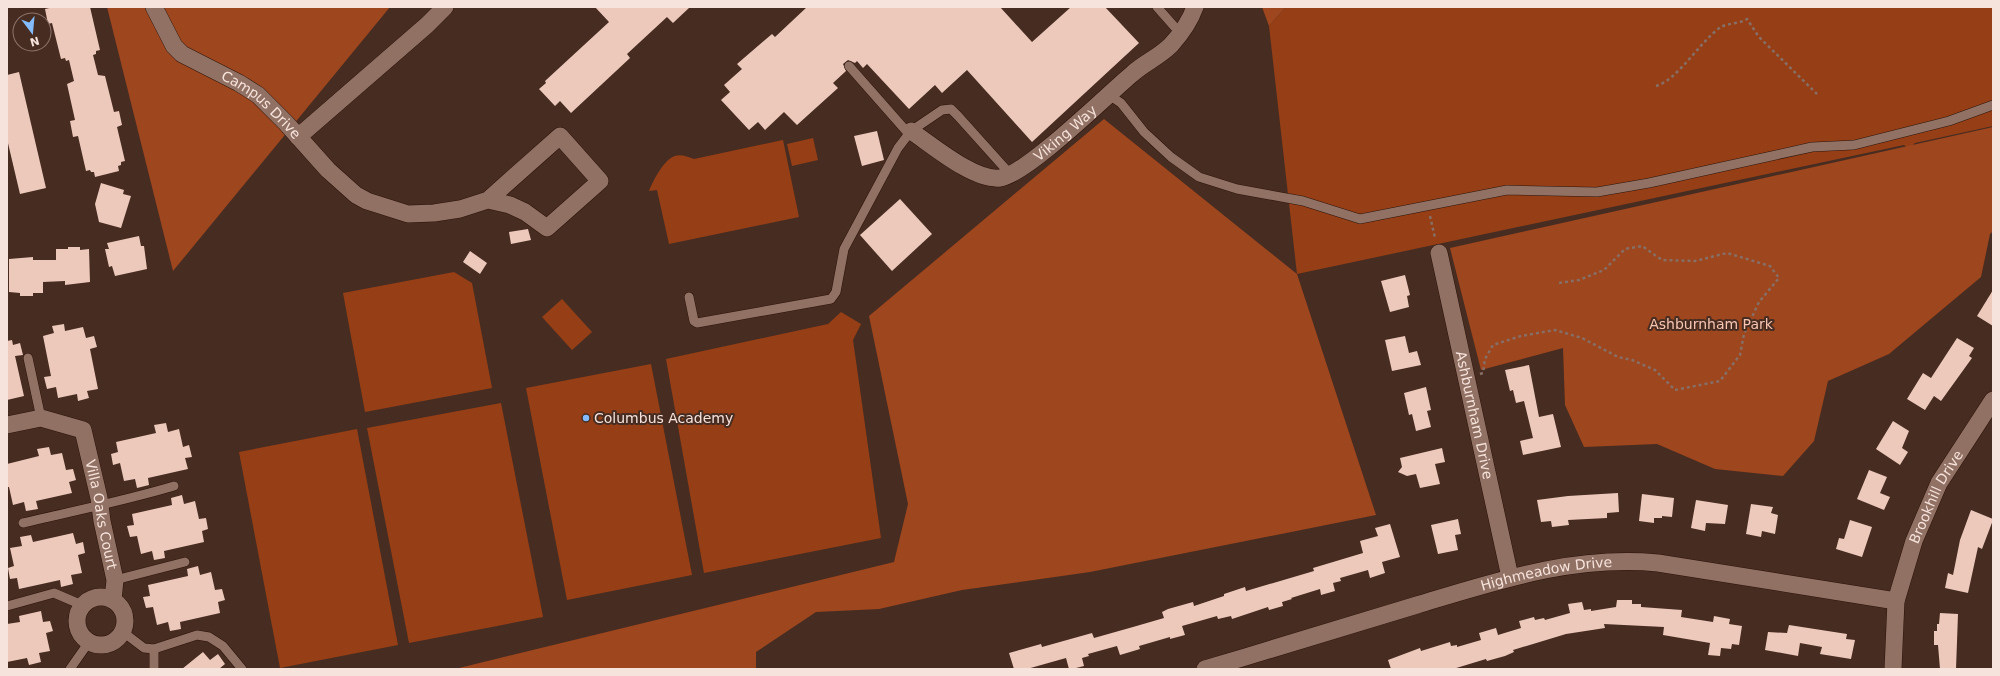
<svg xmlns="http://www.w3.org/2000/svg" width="2000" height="676" font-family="'DejaVu Sans',sans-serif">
<rect width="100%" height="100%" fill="#472c21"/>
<g fill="#963f16">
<path d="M1286,7H1993V126L1915,143L1909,149L1904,145L1297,274L1269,26Z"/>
<path d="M813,138L818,160L792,166L787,144Z"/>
<path d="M783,140L799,217L669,244L657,190L649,191C653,181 664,159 675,156C681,154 688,157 694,159Z"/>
<path d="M454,272L472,283L492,388L365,412L343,293Z"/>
<path d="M562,299L592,332L572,350L542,317Z"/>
<path d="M841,312L861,324L853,340L881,538L704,573L666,359L828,324Z"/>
<path d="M651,364L692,575L567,600L526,388Z"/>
<path d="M501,403L543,617L409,643L367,428Z"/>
<path d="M357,429L398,645L280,668L239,452Z"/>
</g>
<g fill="#9e461e">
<path d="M107,7H390L173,271Z"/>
<path d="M1262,7H1286L1269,26Z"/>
<path d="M1104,119L1297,274L1376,515L1090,572L962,590L879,609L816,612L756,652V669H455L894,562L908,504L869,316Z"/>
<path d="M1993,127V231L1990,234L1981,277L1889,354L1828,381L1814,441L1783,476L1715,469L1657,444L1584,447L1565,405L1563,348L1481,370L1450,248Z"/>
</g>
<g fill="#edc9bb">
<path d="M54,7H90L100,50L96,51V54L93,55L98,75L105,76L114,112L119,111L122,125L117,127L125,161L121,162V165L118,166L119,171L95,177L94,172H91L90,170L86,171L78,136L73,137L70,121L75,120L67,84L74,81L69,60L66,61L65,58L61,59L52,23L48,24L45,9Z"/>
<path d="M595,7H690L673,23L667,17L627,54L630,58L571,113L560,101L555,106L539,89L546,83L545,81L609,22Z"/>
<path d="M807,7H1000L1032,42L1071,7H1105L1139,43L1032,142L967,70L942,93L935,85L909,109L867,64L863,68L857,61L855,63L848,60L843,64L846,71L833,83L838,88L797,125L784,112L765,130L758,122L749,130L721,100L730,92L724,85L742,69L737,64L772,34L775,37Z"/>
<path d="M19,72L46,188L20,194L7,139V75Z"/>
<path d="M877,131L884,160L862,166L854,136Z"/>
<path d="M101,183L124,190L123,194L131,196L121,228L99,222L95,204Z"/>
<path d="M900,199L932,234L892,271L860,235Z"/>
<path d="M528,229L531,240L511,244L509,232Z"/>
<path d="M139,236L141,246H144L147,269L115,276L112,266L109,267L105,249H109L107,243Z"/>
<path d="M68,247H80V250L89,249L90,282L65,285V281L43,282V293H33V296H20V293L9,292V259L33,257V260H56V249H68Z"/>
<path d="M470,251L487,263L480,274L463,262Z"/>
<path d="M1405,275L1410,295L1407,296L1409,307L1390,312L1381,281Z"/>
<path d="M1993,290V326L1977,316Z"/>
<path d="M64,324L65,331L83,327L86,338L94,336L97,347L90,349L98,389L87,391L89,398L78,401L77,394L58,398L56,387L47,389L44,377L51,376L43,336L54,333L52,326Z"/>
<path d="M1405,336L1409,353L1417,351L1421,365L1392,371L1385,340Z"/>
<path d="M1957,338L1974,348L1969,356L1972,358L1941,401L1934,396L1925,410L1907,399L1923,373L1931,378Z"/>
<path d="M12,340L13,345L20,343L23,355L15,356L24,396L7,400V341Z"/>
<path d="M1529,365L1539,417L1553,414L1561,447L1523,455L1520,441L1533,438L1524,401L1516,403L1513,390L1510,391L1505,370Z"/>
<path d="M1426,387L1431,410L1427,411L1431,427L1416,431L1412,414L1409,415L1404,393Z"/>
<path d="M1893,421L1909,431L1902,448L1908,452L1900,465L1876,449Z"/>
<path d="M166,423L168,432L179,429L183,447L189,445L192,457L185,458L188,469L148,478L149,485L137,488L135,479L124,481L120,463L113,465L111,454L118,452L116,442L156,433L154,425Z"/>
<path d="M49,447L51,455L62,453L66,470L73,469L76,480L69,482L72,493L36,501L38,509L26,511L24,502L13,505L9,487H7V464L39,456L37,449Z"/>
<path d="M1442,448L1445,462L1435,464L1440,484L1420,488L1416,474L1407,476L1398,472L1402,467L1400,458Z"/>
<path d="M1869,470L1887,477L1880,493L1890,497L1884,510L1857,499Z"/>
<path d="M1618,493L1619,512L1607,513V518L1568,520L1569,525L1552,527L1551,521L1541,522L1537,500L1568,496Z"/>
<path d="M1642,494L1674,498L1672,517L1662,516V518H1654V523L1639,521Z"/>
<path d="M182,495L184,504L195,501L199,519L206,518L208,529L202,531L204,542L164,551L165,558L154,560L152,551L141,554L137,536L130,537L127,526L134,525L132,514L172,505L171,498Z"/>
<path d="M1696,500L1728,505L1725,524L1706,523L1705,531L1691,528Z"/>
<path d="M1751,504L1773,507L1771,513L1778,515L1775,534L1762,531L1761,537L1746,534Z"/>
<path d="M1971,510L1993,519V520L1982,549L1978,547L1968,593L1945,588L1948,573L1953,575L1960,540Z"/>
<path d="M1458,519L1461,534L1455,535L1458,550L1438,554L1431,525Z"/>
<path d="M1850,520L1872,527L1862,557L1836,549L1839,538L1844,539Z"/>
<path d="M1390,524L1400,557L1382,562L1385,573L1370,578L1368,570L1340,578L1341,581L1333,583L1335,591L1321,595L1320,589L1291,598L1292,599L1282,602L1283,606L1269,610L1268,607L1232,619L1231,616L1218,619L1217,616L1182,626L1185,635L1170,639V637L1139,646L1140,649L1120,655L1117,646L1088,654L1089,656L1082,658L1084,666L1072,669H1069L1066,658L1027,669H1014L1009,653L1041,644L1042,647L1092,633L1094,638L1133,627L1164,618L1162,612L1168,609L1193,602L1194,606L1224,596V594L1245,587L1246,591L1314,571L1313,568L1363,553L1360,541L1378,536L1375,528Z"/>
<path d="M73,533L76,544L83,542L85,553L78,555L82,573L71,575L73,584L61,587L60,580L19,589L17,578L10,579L8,568L14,566L10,548L22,546L20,537L31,535L33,542Z"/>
<path d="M198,566L200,575L211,572L215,590L222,589L225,600L218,602L220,613L180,622L181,629L170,631L168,622L157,625L153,607L146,608L143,597L150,596L148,585L188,576L187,569Z"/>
<path d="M1617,600H1632V604H1641V607L1682,610L1681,617L1713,622L1714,616L1730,619L1729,624L1742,626L1739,645L1732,644L1731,649L1721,648L1720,656L1708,655L1710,643L1663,635L1664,627L1604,624L1605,628L1566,634L1513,650L1514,652L1505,656L1487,661L1486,659L1453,669H1391L1388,660L1420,648L1421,651L1450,642L1451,646L1457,645V647L1481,640L1479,633L1496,628L1498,635L1521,628L1519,621L1534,617L1535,620L1544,618L1545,620L1570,613L1568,604L1582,602L1584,610L1591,609V611L1616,607Z"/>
<path d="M41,611L43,622L50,621L53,631L46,633L50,651L39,653L41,662L29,665L27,658L7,662V624L20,622L19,616Z"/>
<path d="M1940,613L1958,614L1956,669H1940L1938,645H1934V631H1937V624H1939Z"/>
<path d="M1789,625L1847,634L1846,639L1855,640L1851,659L1820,654L1822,647L1800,643L1798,656L1765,650L1768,632L1787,633Z"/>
<path d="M203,652L210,660L218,654L225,664L219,669H182Z"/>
</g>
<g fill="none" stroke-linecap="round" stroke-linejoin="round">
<defs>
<g id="service">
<path d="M1157,7L1180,33"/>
<path d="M849,66L908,133"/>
<path d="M1109,95L1121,103L1144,132L1171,157L1199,177L1237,189L1303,201L1360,219L1507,190L1597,192L1649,183L1812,147L1854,145L1949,121L1993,105"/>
<path d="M689,297L694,321L697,323L831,299L836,292L844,249L898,148L911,131L942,110L951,109L958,116L1011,175"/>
<path d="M28,358L41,418"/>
<path d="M23,523C73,511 124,501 174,486"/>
<path d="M115,580L185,562"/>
<path d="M7,606L54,593L82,605"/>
<path d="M123,632L144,648L154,649L197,635L209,637L223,646L242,669"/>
<path d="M70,669L89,642"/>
<path d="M154,669V649"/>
</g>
<g id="minor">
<path id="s1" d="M154,7L174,46L182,54L239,83L258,95L286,123L328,170L356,195L367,201L408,214L434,213L460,209L488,200L510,205L525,212L547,228L600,181L560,136L488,200"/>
<path id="s2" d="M911,131C932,145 974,181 1000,178C1026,175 1108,94 1132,74C1144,63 1159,57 1171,45C1181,34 1190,21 1195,7"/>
<path d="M298,137L427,25L445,7"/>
<path id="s3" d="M1439,253L1510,577"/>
<path id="s4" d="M7,425L41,418L83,430L99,498L102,521L115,580L113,600"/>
<circle cx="101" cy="621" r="24"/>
<path id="s5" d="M1205,669C1276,648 1347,626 1417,605C1497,581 1573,555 1658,563L1896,601"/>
<path id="s6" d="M1893,669L1896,601L1914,541L1939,483L1993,400"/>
</g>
</defs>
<use href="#service" stroke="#2c1309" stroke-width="10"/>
<use href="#minor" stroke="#2c1309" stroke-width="18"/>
<g stroke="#876f66" stroke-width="2.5" stroke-dasharray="3 3" stroke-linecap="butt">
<path d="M1656,86C1679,79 1700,41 1721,27C1728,23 1739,24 1747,19L1759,37L1817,94"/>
<path d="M1430,216L1435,238"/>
<path d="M1480,374L1483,373L1485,359L1493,345L1521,336L1555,330L1582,338L1618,357L1632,360L1655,370L1675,390L1720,381L1740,355L1744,334L1759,302L1779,278L1770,266L1727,253L1695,261L1662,260L1642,246L1625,249L1604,270L1579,280L1559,283"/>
</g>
<use href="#service" stroke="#917164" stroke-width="9"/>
<use href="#minor" stroke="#917164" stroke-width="17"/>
</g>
<circle fill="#84bcfb" stroke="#472c21" stroke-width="1.5" cx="586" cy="418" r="4"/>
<g text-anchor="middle" stroke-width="4" stroke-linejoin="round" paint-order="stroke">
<g font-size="14" fill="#f6e3dc" stroke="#472c21">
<text dy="5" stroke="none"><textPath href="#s1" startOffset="150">Campus Drive</textPath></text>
<text dy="5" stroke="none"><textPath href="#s2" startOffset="182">Viking Way</textPath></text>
<text dy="5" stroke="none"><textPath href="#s3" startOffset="166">Ashburnham Drive</textPath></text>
<text dy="5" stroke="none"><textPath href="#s6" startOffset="180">Brookhill Drive</textPath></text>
<text dy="5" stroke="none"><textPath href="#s4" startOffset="165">Villa Oaks Court</textPath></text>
<text dy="5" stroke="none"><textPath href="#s5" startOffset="355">Highmeadow Drive</textPath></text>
</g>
<g font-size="14" fill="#f8c6b3" stroke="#472c21">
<text x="1711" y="329">Ashburnham Park</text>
</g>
<g font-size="14" fill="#f6e3dc" stroke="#472c21" text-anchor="start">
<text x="594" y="423">Columbus Academy</text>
</g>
</g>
<rect width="2000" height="676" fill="none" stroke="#f6e3dc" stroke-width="16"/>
<g transform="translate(32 32) rotate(164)"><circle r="19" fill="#472c21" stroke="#8d756c"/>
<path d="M0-3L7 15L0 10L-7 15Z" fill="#84bcfb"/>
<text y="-6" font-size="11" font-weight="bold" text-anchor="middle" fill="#f6e3dc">N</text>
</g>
</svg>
